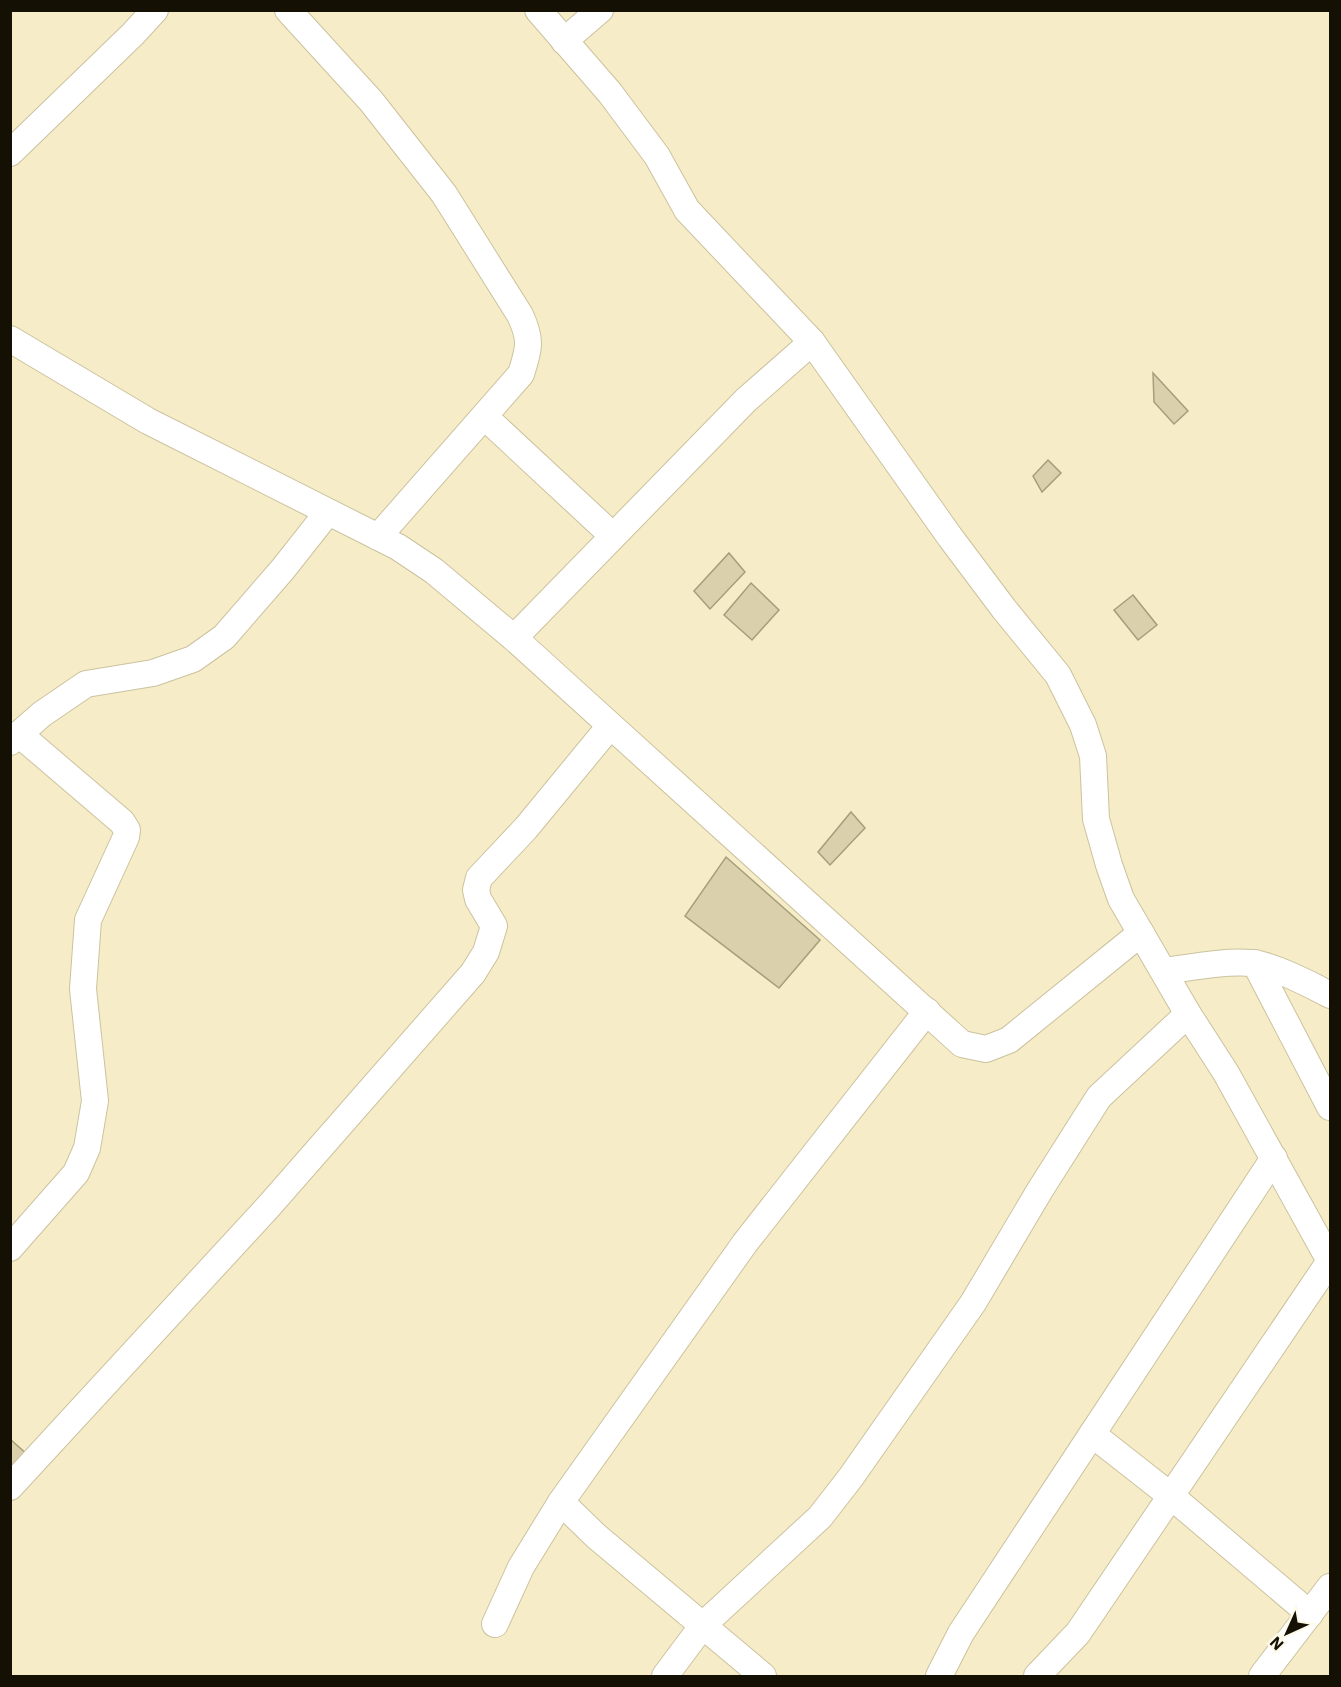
<svg xmlns="http://www.w3.org/2000/svg" width="1341" height="1687" font-family="'IBM Plex Sans',sans-serif">
<rect width="100%" height="100%" fill="#f6edc8"/>
<g fill="#dad0ac" stroke="#a69e7b" stroke-width="1.5">
<path d="M1153,373L1188,411L1174,424L1154,402Z"/>
<path d="M1048,460L1061,473L1042,492L1033,476Z"/>
<path d="M729,553L745,572L710,609L694,591Z"/>
<path d="M751,583L779,610L752,640L724,615Z"/>
<path d="M1133,595L1157,625L1138,640L1114,610Z"/>
<path d="M851,812L865,828L830,865L818,852Z"/>
<path d="M726,857L820,940L779,988L685,916Z"/>
<path d="M10,1439L29,1456L10,1476Z"/>
</g>
<g fill="none" stroke-linecap="round" stroke-linejoin="round">
<defs>
<g id="street">
<path d="M288,10L371,101L444,194L520,315C532,340 529,349 521,374L378,537"/>
<path d="M538,10L610,93L657,156L687,210L812,342L950,537L1004,609L1058,675L1083,725L1093,756L1096,819L1109,865L1121,899L1188,1014L1226,1073L1330,1261"/>
<path d="M564,41L600,10"/>
<path d="M10,153L133,34L155,10"/>
<path d="M10,339L148,421L398,547L434,571L514,638L962,1044L986,1049L1009,1040L1141,933"/>
<path d="M485,417L613,536"/>
<path d="M514,638L746,400L812,342"/>
<path d="M10,742L42,714L86,684L153,673L193,659L224,637L283,569L328,512"/>
<path d="M1255,963L1330,1107"/>
<path d="M1164,971C1193,967 1223,961 1252,963C1272,965 1312,985 1330,995"/>
<path d="M10,1248L76,1173L87,1148L95,1101L83,989L88,920L126,837L127,830L122,822L19,734"/>
<path d="M1092,1434L1171,1496L1310,1614"/>
<path d="M10,1487L269,1206L473,973L486,952L494,926L478,899L476,890L479,878L526,828L610,726"/>
<path d="M561,1502L596,1536L763,1676"/>
<path d="M495,1624L521,1567L561,1502L745,1243L927,1011"/>
<path d="M665,1676L703,1625L820,1517L851,1477L973,1303L1040,1190L1099,1097L1188,1014"/>
<path d="M939,1676L961,1633L1274,1158"/>
<path d="M1037,1676L1078,1633L1330,1261"/>
<path d="M1262,1676L1330,1587"/>
</g>
</defs>
<use href="#street" stroke="#cbc29e" stroke-width="28"/>
<use href="#street" stroke="#fff" stroke-width="26"/>
</g>
<rect width="1341" height="1687" fill="none" stroke="#141004" stroke-width="24"/>
<g transform="translate(1287 1633) rotate(225)" stroke="#fdfaeb" stroke-width="4.5" paint-order="stroke">
<path d="M0-4.5L10 22L0 15L-10 22Z" fill="#141004"/>
<text y="-9" font-size="16" font-weight="bold" text-anchor="middle" fill="#141004">N</text>
</g>
</svg>
